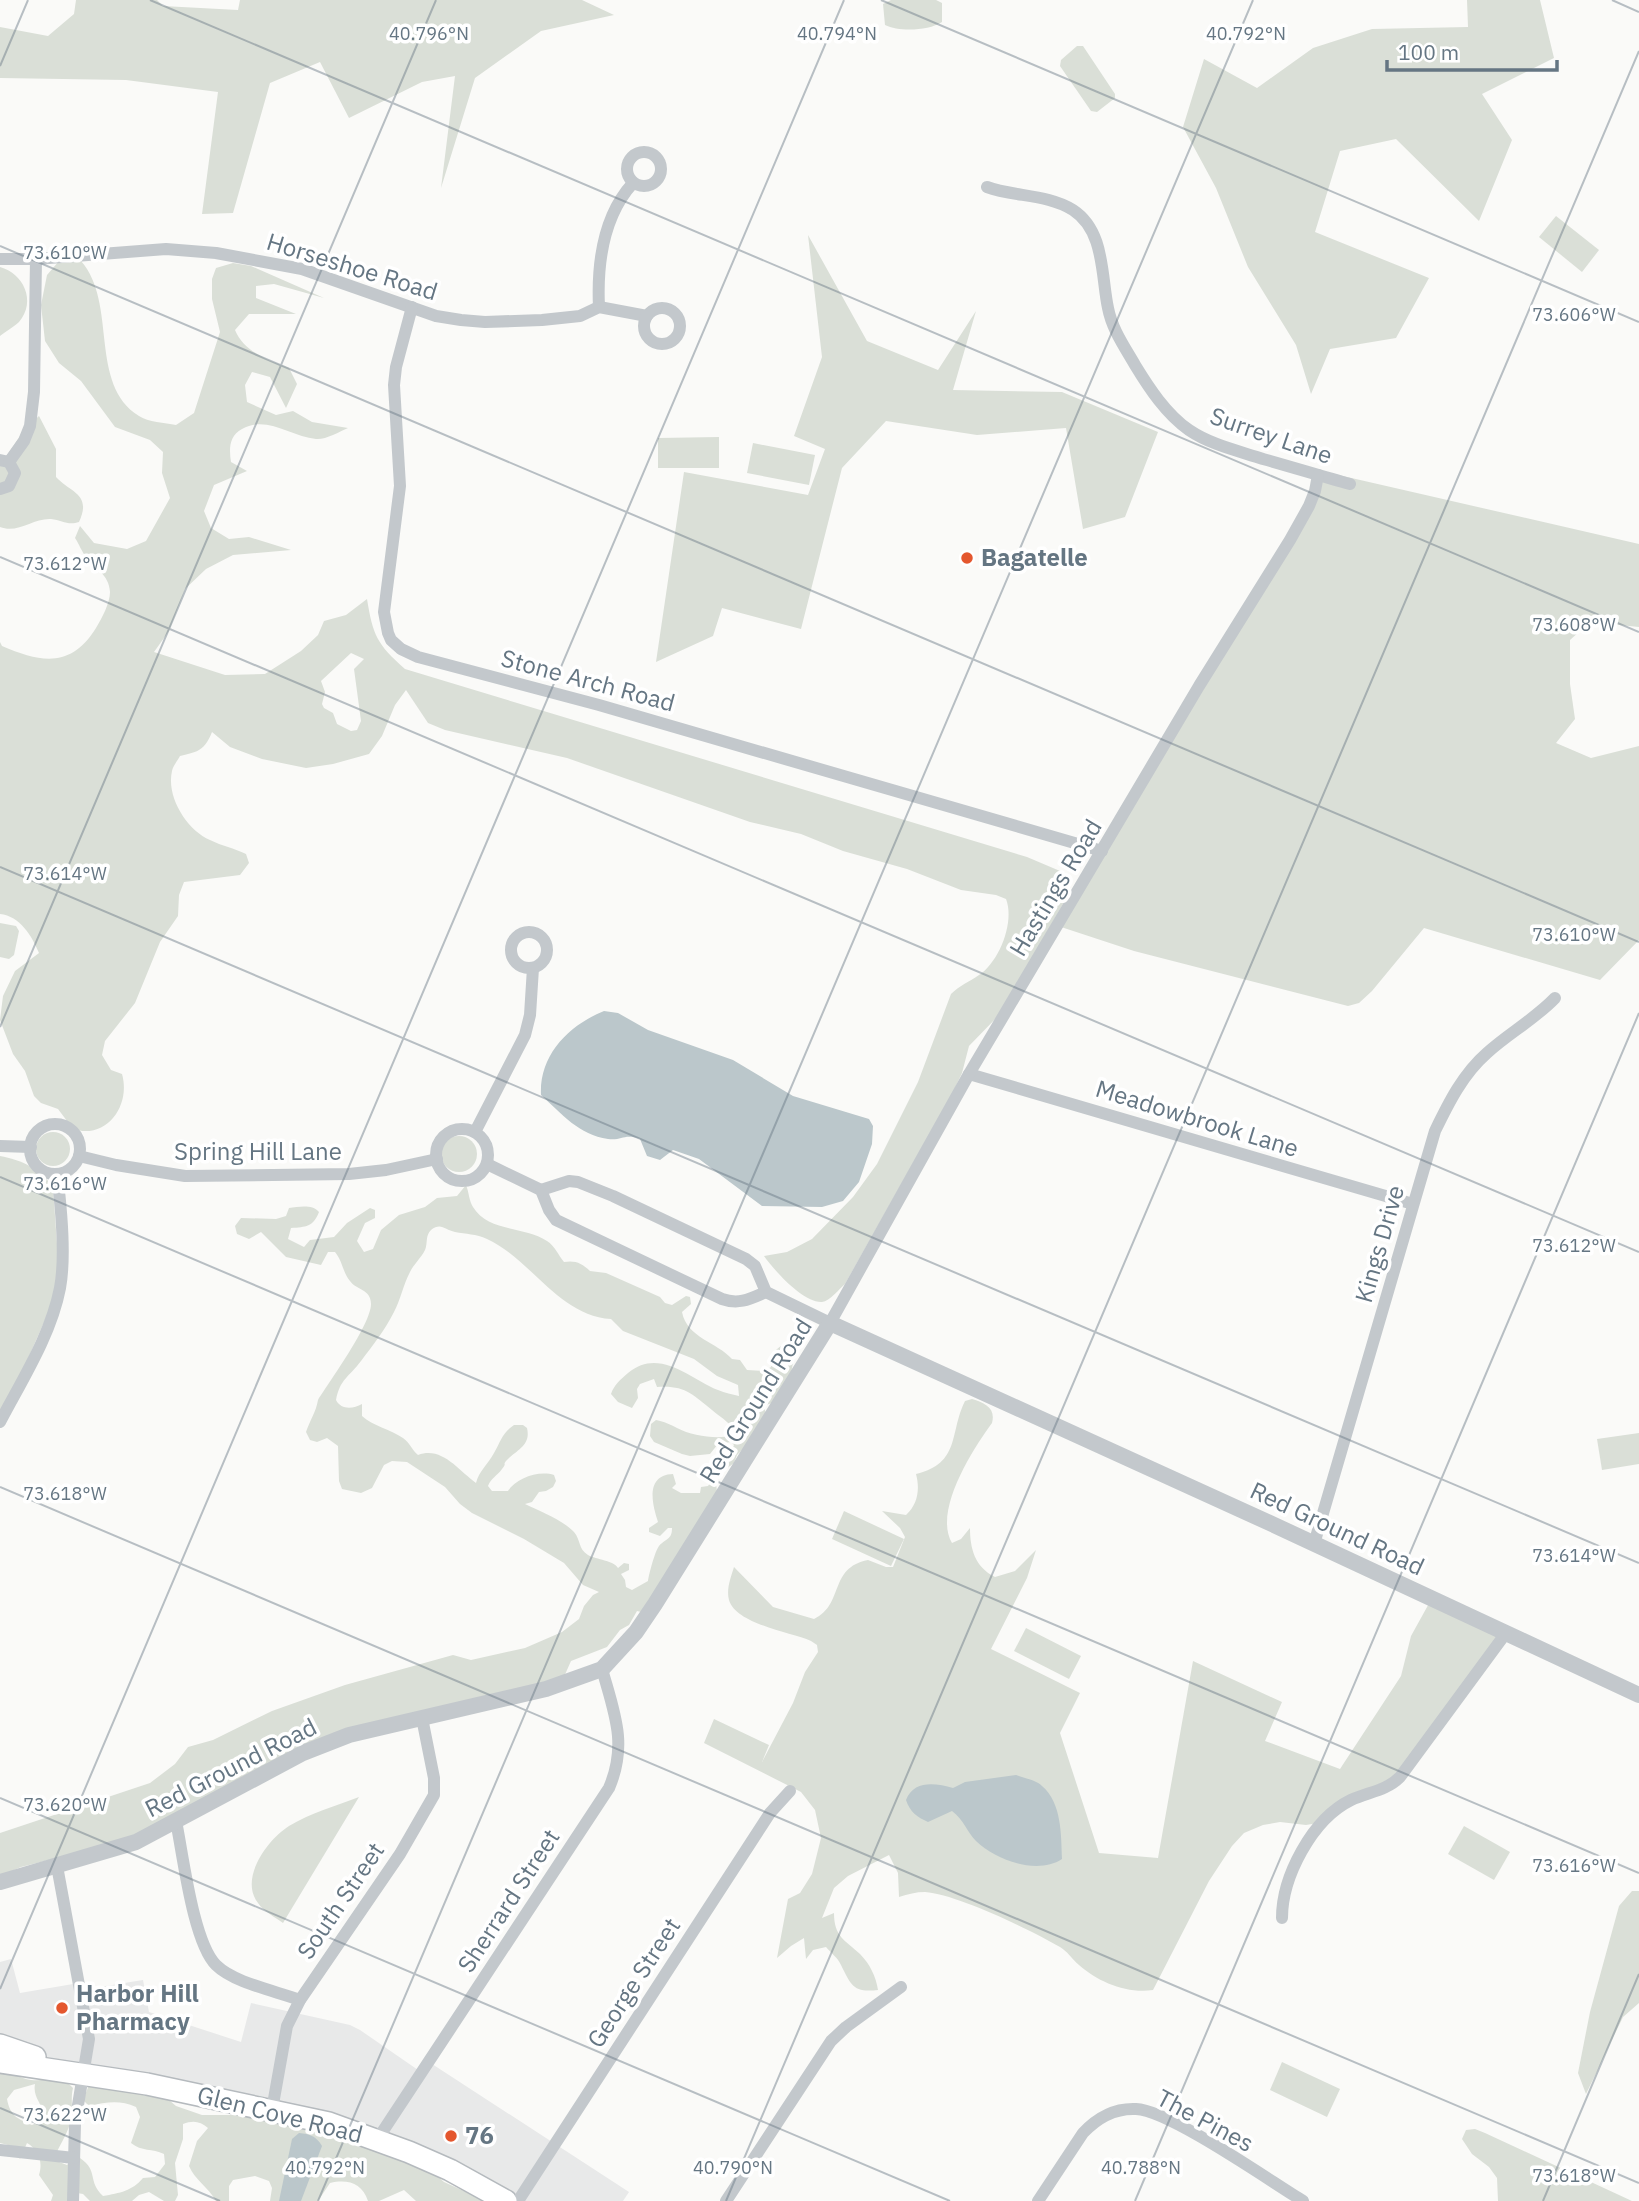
<svg xmlns="http://www.w3.org/2000/svg" width="1639" height="2201" font-family="'IBM Plex Sans',sans-serif">
<rect width="100%" height="100%" fill="#fafaf8"/>
<path fill="#e8e9e9" d="M11,1959L20,1993L79,1983L81,1990L143,1980L149,2012L241,2042L251,2003L350,2025L360,2030L421,2072L429,2062L629,2192L623,2201H506L409,2152L84,2073L0,2045V1962Z"/>
<g fill="#dadfd7" fill-rule="evenodd">
<path d="M76,0H157L163,6L238,10L240,0H582L614,15L541,31L475,78L441,188L455,76L422,82L349,118L320,62L270,83L233,213L202,214L218,92L126,80L0,78V27L48,36L74,14Z"/>
<path d="M891,0H936L942,3V22C928,31 899,32 885,25L883,4Z"/>
<path d="M1467,0H1540L1554,58L1482,94L1512,140L1479,221L1396,139L1340,151L1315,232L1429,278L1396,338L1330,349L1311,394L1296,345L1248,267L1216,188L1183,127L1204,59L1257,88L1313,48L1372,29L1468,27Z"/>
<path d="M1077,46H1083L1115,94V98L1097,112L1091,111L1060,66L1061,60Z"/>
<path d="M1556,216L1599,250L1582,272L1539,237Z"/>
<path d="M808,235L867,341L938,370L976,311L953,390L1062,392L1158,432L1125,517L1083,529L1066,428L977,435L886,421L842,468L801,629L722,608L713,636L656,662L684,472L808,495L825,449L794,436L822,357Z"/>
<path d="M59,261H81C118,303 88,384 139,416C148,422 165,423 176,425L194,413L220,332L212,299V279L216,268L233,263L251,266L324,298L274,284L256,286V298L296,314H249L235,330C244,352 268,360 289,368L297,384L286,408L270,377L252,372L245,385L247,402L276,415L293,411L312,422L348,428C339,432 325,440 316,439C291,437 267,415 242,429C229,436 229,449 231,462L247,471L214,485L204,511L211,528L229,539L249,537L291,550L233,555L206,569L185,589L169,631L154,652L225,675L265,674L301,651L318,635L324,621L346,615L367,599C373,636 377,644 405,669L1027,857L1060,871L1068,877V895L1001,1013L969,1046L962,1073L952,1094L845,1284C839,1289 830,1301 822,1302C803,1303 774,1270 764,1256L787,1252L812,1239L853,1197L877,1164L918,1082L951,994C960,985 969,982 979,975C999,962 1015,922 1006,899L996,895L961,890L907,869L843,851L801,834L750,822L567,758L445,730L428,723L406,690L395,705L382,736L369,754L333,764L306,768L262,759L230,747L212,732C205,750 198,752 180,756C178,760 173,766 172,771C166,797 187,830 210,840C222,846 234,848 246,854L249,863L240,875L184,882L179,895L178,916L160,942L135,1003L105,1041L102,1055L111,1070L122,1074C131,1105 107,1140 73,1129L58,1109L41,1103L34,1096L25,1071L13,1054L0,1020L3,996L15,971L39,953C32,936 20,916 0,914V642L2,646C42,663 71,668 96,628C102,618 110,603 110,592C109,574 95,569 86,557C82,552 79,544 75,538L80,526L94,543L127,549L146,541L170,498L162,473L163,452L150,440L115,427L81,381L59,363L45,341L41,305L47,275ZM351,653L364,659L354,669L361,721L357,730L351,731L337,724L333,713L324,708L322,704L325,692L321,681Z"/>
<path d="M0,267C23,273 37,301 19,322C14,327 6,331 0,336Z"/>
<path d="M39,416L56,449V477C71,493 92,494 79,522C68,526 62,520 51,519C33,518 18,534 0,527V459L6,457L24,430Z"/>
<path d="M719,437V468H658V438Z"/>
<path d="M753,443L815,455L809,485L747,473Z"/>
<path d="M1321,471L1639,544V627L1590,622L1570,640V684L1575,719L1556,743L1591,758L1639,746V940L1600,980L1424,928L1372,991L1359,1003L1348,1006L1134,951L1058,926L1290,540Z"/>
<path d="M0,923L16,926L19,931L14,955L9,959L0,957Z"/>
<circle cx="53" cy="1149" r="17"/>
<circle cx="459" cy="1154" r="18"/>
<path d="M0,1156C21,1160 42,1169 53,1188L60,1286L0,1422Z"/>
<path d="M466,1185C469,1192 469,1201 473,1207C488,1232 524,1226 547,1241C555,1246 558,1255 564,1262C575,1260 582,1263 590,1271L606,1273L660,1297L665,1303L672,1305L686,1296L690,1297L691,1304L682,1312C687,1338 717,1342 732,1359L740,1360L747,1370L764,1371L771,1367C770,1352 779,1345 792,1341L796,1345L791,1374L775,1402L763,1406L767,1415L747,1445L737,1455L734,1463L726,1469L720,1467L717,1460L722,1454L731,1451L734,1445L731,1442L718,1444L710,1454L690,1456L682,1454L654,1442L650,1436L651,1424L656,1420C665,1422 669,1424 677,1428C692,1436 715,1439 731,1436L733,1429C727,1420 720,1417 712,1410C692,1394 685,1385 657,1387L654,1379L640,1384L637,1389L638,1398L632,1408L618,1402L611,1394C614,1385 620,1380 628,1373C659,1347 689,1378 718,1390C725,1393 732,1394 739,1396L738,1385L717,1376L694,1359L623,1331L611,1319C559,1316 531,1259 487,1239C476,1234 466,1234 455,1232C445,1230 441,1222 431,1230C425,1236 428,1243 425,1250C421,1258 414,1264 410,1272C403,1285 401,1299 394,1312C385,1330 373,1345 361,1361C349,1377 340,1379 336,1400C341,1410 353,1409 362,1404V1416C373,1426 390,1429 403,1438C410,1443 412,1450 418,1455C442,1446 458,1470 476,1483C479,1471 488,1464 494,1453C501,1441 502,1433 514,1425H523L527,1428C531,1445 518,1449 508,1459C501,1466 508,1462 502,1469C497,1476 491,1478 488,1486L492,1491H508C516,1478 539,1470 554,1475L556,1481L553,1487L546,1491L539,1492L532,1502L525,1504C539,1511 563,1520 574,1532C581,1540 578,1549 588,1555C597,1560 613,1560 618,1568L624,1563L629,1564V1570L621,1574L625,1580L626,1587L632,1590L648,1581C649,1574 655,1551 659,1546C666,1538 672,1540 672,1528H668L660,1536L649,1532V1528L658,1522C652,1504 645,1475 673,1474L676,1484L672,1488L681,1493H700L701,1487L708,1486L712,1480L716,1483L717,1492L645,1613L637,1611L629,1625L620,1630L607,1647L571,1661L563,1679L313,1745L242,1777L152,1828L116,1843L21,1867L0,1876V1833L150,1783L175,1764L188,1747L213,1740L272,1711L345,1685L453,1655L471,1660L525,1648L562,1632L579,1619L584,1606L593,1595L599,1592L583,1585L564,1563L524,1539L472,1513L460,1504L445,1487L407,1462L392,1461L384,1465L372,1488L361,1493L342,1489L339,1481L338,1446L327,1438L317,1442L310,1440L306,1432C310,1420 316,1412 318,1400C330,1381 371,1324 371,1304C371,1289 356,1290 350,1281C343,1273 343,1262 335,1252H328L321,1265L286,1257L261,1232L249,1239L237,1234L235,1226L241,1218L276,1219L286,1216L289,1208C299,1207 312,1204 319,1212C313,1227 306,1227 291,1228L288,1239L304,1247L310,1240L334,1237L347,1223L370,1208L375,1210V1218L365,1223L357,1241L364,1252L373,1249L381,1230L399,1215L425,1207L437,1198L457,1196Z"/>
<path d="M972,1399C985,1403 996,1408 992,1423C973,1449 933,1511 952,1543L961,1539L970,1528C970,1549 975,1567 995,1577L1015,1571L1036,1550L1027,1578L991,1649L1080,1693L1060,1733L1099,1853L1158,1858L1193,1661L1282,1702L1265,1741L1340,1769L1401,1676L1411,1636L1432,1598L1505,1633L1406,1770L1361,1796L1324,1822L1306,1825L1280,1822L1263,1825L1244,1833L1232,1846L1209,1881L1153,1990C1127,1994 1098,1982 1079,1965C1072,1959 1067,1951 1060,1947C1031,1930 956,1894 925,1892C916,1892 908,1894 899,1897L898,1873L889,1855L848,1876L834,1888L822,1918L834,1913C834,1937 845,1940 860,1954C870,1964 876,1977 878,1990C853,1993 851,1985 841,1965C838,1958 831,1953 826,1947L813,1950L806,1959L804,1938L791,1946L777,1958L788,1899L800,1893L812,1874L821,1838L815,1810L801,1792L704,1743L714,1719L769,1745L762,1762L793,1703L805,1672L818,1652L817,1645L811,1641C790,1632 736,1624 729,1600C726,1589 731,1577 734,1567L773,1607L814,1619C845,1604 828,1568 868,1560L886,1567H893L905,1537L900,1528L882,1511L906,1515C918,1504 920,1489 916,1474C961,1463 949,1433 965,1401Z"/>
<path d="M1639,1433V1464L1602,1470L1597,1439Z"/>
<path d="M844,1511L904,1539L891,1566L832,1539Z"/>
<path d="M1026,1628L1081,1656L1069,1679L1014,1651Z"/>
<path d="M359,1797L283,1923C275,1917 263,1911 258,1903C239,1879 267,1840 289,1826C310,1813 336,1806 359,1797Z"/>
<path d="M1464,1826L1510,1852L1494,1880L1448,1854Z"/>
<path d="M1632,1891H1639V2003L1623,2017L1586,2094L1578,2073L1590,2012L1619,1906Z"/>
<path d="M1282,2062L1340,2089L1327,2117L1270,2090Z"/>
<path d="M0,2067C10,2071 20,2079 31,2080C48,2082 59,2073 73,2088C70,2100 74,2111 70,2123C67,2136 57,2148 54,2160L67,2165L71,2161L80,2158C99,2171 87,2181 103,2196C120,2193 132,2191 143,2178L155,2177L165,2164L164,2154C152,2148 142,2152 131,2143L140,2117L136,2107C120,2100 107,2102 89,2106L83,2100L89,2085L153,2095L169,2100L176,2106L202,2115H263L394,2152L402,2161L430,2170L444,2182L486,2201H416L404,2190L379,2201H368C362,2183 348,2179 330,2183L318,2201H270L272,2188L269,2181L255,2176L233,2180L229,2186V2201H216C208,2187 195,2180 189,2166L197,2141L208,2128C200,2121 193,2120 183,2124V2139L175,2163L178,2195L175,2201H164L149,2192L139,2195L132,2201H90L83,2194L77,2193L69,2201H51L53,2195L39,2175C43,2162 39,2150 27,2143L20,2159L12,2146L0,2143ZM35,2084C32,2100 47,2105 41,2121L32,2125C18,2119 10,2116 7,2099L14,2090Z"/>
<path d="M1475,2129L1485,2133L1632,2201H1498L1497,2178L1489,2167L1472,2154L1462,2139L1466,2130Z"/>
</g>
<g fill="#bbc7cb">
<path d="M604,1011L618,1013L648,1030L733,1060L793,1096L869,1119L873,1126L872,1144L859,1182L843,1201L822,1207L762,1206L699,1159L673,1150L660,1160L647,1156L640,1139C624,1133 622,1141 608,1139C579,1135 562,1114 541,1095C539,1055 569,1025 604,1011Z"/>
<path d="M1016,1775C1024,1778 1036,1780 1042,1786C1062,1803 1061,1835 1062,1859C1038,1875 997,1861 976,1841C967,1832 964,1820 952,1811L928,1822C917,1817 910,1812 906,1800C914,1780 935,1783 953,1788L965,1782Z"/>
<path d="M299,2133C310,2134 316,2136 322,2146L301,2201H279L292,2139Z"/>
</g>
<g fill="none" stroke-linecap="round" stroke-linejoin="round">
<defs>
<g id="primary">
<path d="M0,2045L35,2057"/>
<path d="M0,2062L147,2084L329,2123L409,2152L450,2170L506,2201"/>
</g>
</defs>
<use href="#primary" stroke="#b5babe" stroke-width="24"/>
<g stroke="#c3c8cc" stroke-width="12">
<circle cx="644" cy="169" r="17"/>
<path d="M987,187C1014,197 1048,194 1073,210C1105,231 1101,275 1108,308C1112,329 1124,346 1135,365C1149,388 1166,414 1189,430C1211,445 1239,451 1263,459C1292,467 1321,476 1350,484"/>
<path d="M0,259H36L166,249L216,253L302,269L436,316L461,320L485,322L542,320L580,316L599,307L647,316"/>
<path d="M412,307L396,367L394,385L400,486L384,612L388,633L391,640L401,649L418,657L599,705L1102,851"/>
<path d="M599,307C597,264 603,216 633,183"/>
<circle cx="662" cy="326" r="18"/>
<path d="M0,460L9,462L15,473L9,486L0,489"/>
<path d="M9,462L24,441L30,426L34,392L36,259"/>
<circle cx="529" cy="950" r="18"/>
<path d="M969,1074L1413,1204"/>
<circle cx="55" cy="1149" r="25"/>
<circle cx="462" cy="1155" r="26"/>
<path d="M475,1132L525,1035L530,1015L533,968"/>
<path d="M0,1146L31,1147"/>
<path d="M79,1156L116,1165L185,1176L349,1174L386,1170L437,1159"/>
<path d="M487,1164L541,1190L549,1210L556,1220L722,1299C739,1305 750,1299 766,1292"/>
<path d="M541,1190L569,1181L578,1182L613,1196L746,1259L755,1266L766,1292L830,1323L969,1074L1199,686L1290,540L1309,506L1315,491L1318,475"/>
<path d="M0,1422C22,1380 51,1335 60,1288C66,1256 61,1206 57,1174"/>
<path d="M1314,1544L1435,1131C1449,1102 1463,1074 1487,1053C1509,1033 1535,1019 1555,998"/>
<path d="M176,1821C183,1855 193,1942 216,1965C234,1983 276,1991 300,2000"/>
<path d="M57,1866L89,2039L75,2123L73,2201"/>
<path d="M1282,1918C1282,1877 1312,1819 1351,1800C1368,1792 1386,1791 1400,1777L1506,1633"/>
<path d="M272,2110L287,2026L300,2000L400,1854L434,1795V1778L422,1718"/>
<path d="M377,2140L609,1788C628,1744 614,1712 602,1669"/>
<path d="M0,2150L74,2158"/>
<path d="M518,2201L770,1813L790,1791"/>
<path d="M726,2201L831,2041L846,2027L901,1987"/>
<path d="M1038,2201L1083,2133C1097,2118 1115,2108 1136,2109C1169,2110 1270,2181 1303,2201"/>
</g>
<path stroke="#c3c8cc" stroke-width="16" d="M0,1882L136,1842L303,1753L349,1735L546,1689L602,1669L636,1632L655,1604L830,1323L1272,1524L1639,1695"/>
<use href="#primary" stroke="#fff" stroke-width="21"/>
</g>
<path fill="none" stroke="#657683" stroke-width="2" stroke-opacity="0.45" d="M150,0L1639,632M881,0L1639,322M1612,0L1639,12M0,66L28,0M0,246L1639,942M0,557L1639,1252M0,867L1639,1563M0,1027L436,0M0,1177L1639,1873M0,1487L1639,2183M0,1798L950,2201M0,1989L844,0M0,2108L220,2201M318,2201L1253,0M726,2201L1639,51M1135,2201L1639,1013M1543,2201L1639,1974"/>
<g fill="#e4572e" stroke="#fff" stroke-width="2.5">
<circle cx="967" cy="558" r="7"/>
<circle cx="62" cy="2008" r="7"/>
<circle cx="451" cy="2136" r="7"/>
</g>
<g text-anchor="middle" stroke-width="7" stroke-linejoin="round" paint-order="stroke">
<g font-size="24" fill="#657683" stroke="#fff">
<text transform="translate(352 267) rotate(17)" y="8">Horseshoe Road</text>
<text transform="translate(1271 436) rotate(19)" y="8">Surrey Lane</text>
<text transform="translate(588 681) rotate(15)" y="8">Stone Arch Road</text>
<text transform="translate(1056 888) rotate(-59)" y="8">Hastings Road</text>
<text transform="translate(1197 1119) rotate(17)" y="8">Meadowbrook Lane</text>
<text x="258" y="1160">Spring Hill Lane</text>
<text transform="translate(1380 1244) rotate(-74)" y="8">Kings Drive</text>
<text transform="translate(756 1401) rotate(-58)" y="8">Red Ground Road</text>
<text transform="translate(1337 1529) rotate(25)" y="8">Red Ground Road</text>
<text transform="translate(231 1768) rotate(-27)" y="8">Red Ground Road</text>
<text transform="translate(341 1901) rotate(-56)" y="8">South Street</text>
<text transform="translate(509 1901) rotate(-57)" y="8">Sherrard Street</text>
<text transform="translate(634 1983) rotate(-57)" y="8">George Street</text>
<text transform="translate(280 2115) rotate(14)" y="8">Glen Cove Road</text>
<text transform="translate(1205 2121) rotate(28)" y="8">The Pines</text>
</g>
<g font-size="24" font-weight="bold" fill="#657683" stroke="#fff" text-anchor="start">
<text x="981" y="566">Bagatelle</text>
<text x="76" y="2002">Harbor Hill<tspan x="76" dy="28">Pharmacy</tspan></text>
<text x="465" y="2144">76</text>
</g>
</g>
<g font-size="18" text-anchor="middle" fill="#657683" stroke="#fff" stroke-width="7" stroke-linejoin="round" paint-order="stroke">
<text x="837" y="40">40.794°N</text>
<text x="429" y="40">40.796°N</text>
<text x="1246" y="40">40.792°N</text>
<text x="65" y="259">73.610°W</text>
<text x="1574" y="321">73.606°W</text>
<text x="65" y="570">73.612°W</text>
<text x="1574" y="631">73.608°W</text>
<text x="65" y="880">73.614°W</text>
<text x="1574" y="941">73.610°W</text>
<text x="65" y="1190">73.616°W</text>
<text x="1574" y="1252">73.612°W</text>
<text x="65" y="1500">73.618°W</text>
<text x="1574" y="1562">73.614°W</text>
<text x="65" y="1811">73.620°W</text>
<text x="1574" y="1872">73.616°W</text>
<text x="65" y="2121">73.622°W</text>
<text x="325" y="2174">40.792°N</text>
<text x="733" y="2174">40.790°N</text>
<text x="1141" y="2174">40.788°N</text>
<text x="1574" y="2182">73.618°W</text>
</g>
<path d="M1387 60v10h170v-10" fill="none" stroke="#657683" stroke-width="3.5"/>
<text x="1398" y="60" font-size="21" fill="#657683" stroke="#ffffff" stroke-width="5" paint-order="stroke">100 m</text>
</svg>
